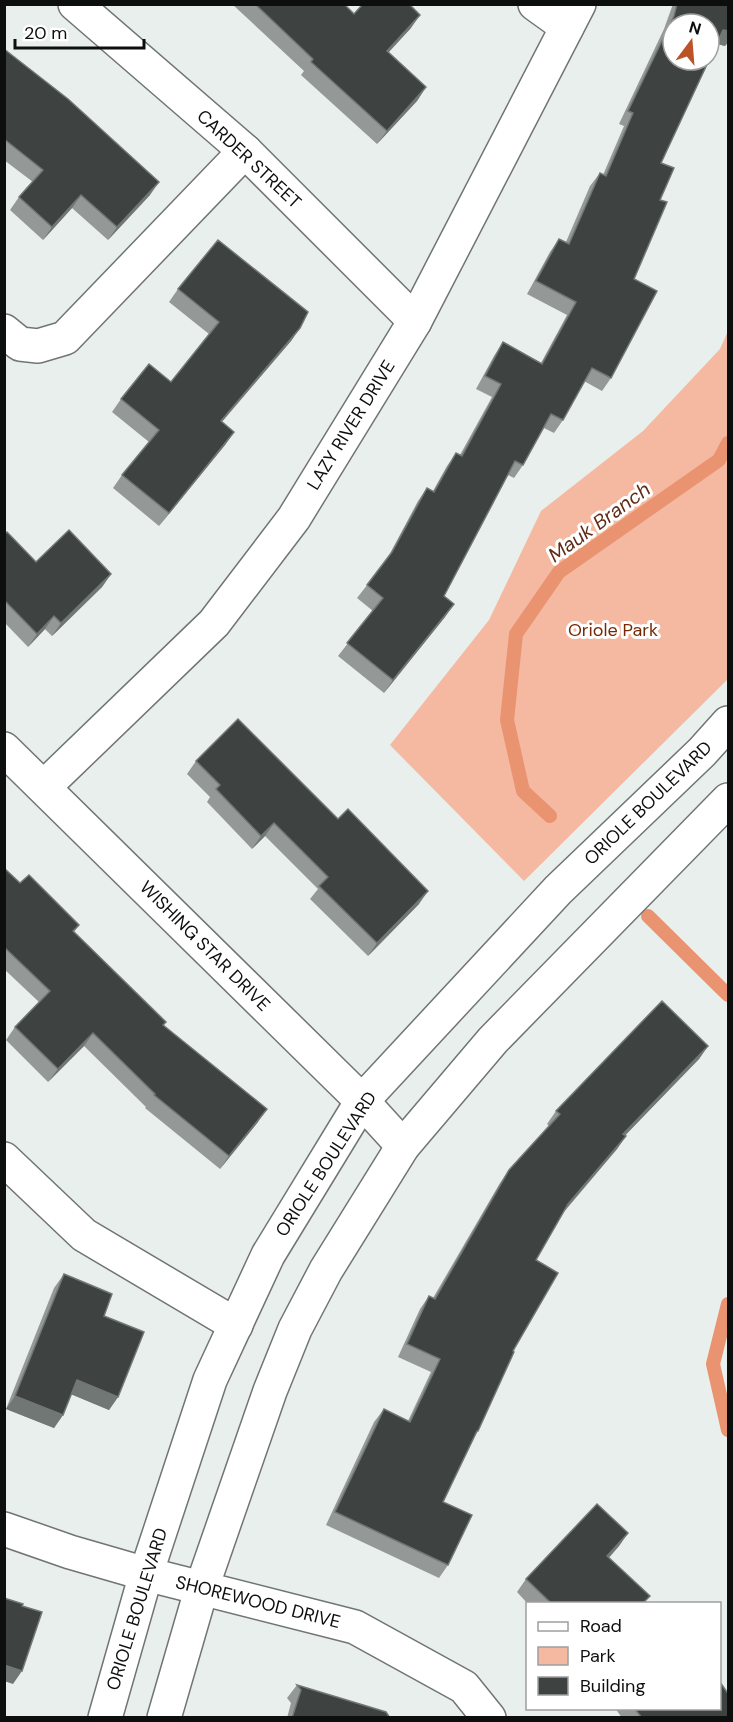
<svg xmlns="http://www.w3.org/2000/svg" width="733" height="1722" font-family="'DM Sans',sans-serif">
<rect width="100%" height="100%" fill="#e9efed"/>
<path fill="#f5b8a1" d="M728,331V679L524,881L390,745L489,620L541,511L643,431L720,349Z"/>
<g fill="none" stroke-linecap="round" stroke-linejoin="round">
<g stroke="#e99371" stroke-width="14">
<path d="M550,816L523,791L507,720L516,634L559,572L719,460L728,443"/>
<path d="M648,916L728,995"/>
<path d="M728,1304L713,1364L728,1430"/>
</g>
<defs>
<g id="minor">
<path d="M75,4L245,151L415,321"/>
<path d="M535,4L567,27"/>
<path d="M4,331L20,344L38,346L65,338L245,151"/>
<path d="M4,749L362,1101L403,1146"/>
<path d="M44,787L214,623L294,518L415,321L579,4"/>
<path d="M4,1159L84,1235L236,1325"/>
<path d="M4,1529L70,1552L146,1574L355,1627L464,1687L489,1718"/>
<path d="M105,1718L146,1574L210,1380L268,1255L362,1101L558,890L702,752L728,723"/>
<path d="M164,1718L202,1587L270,1391L295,1329L326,1270L403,1146L493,1040L728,800"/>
</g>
</defs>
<use href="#minor" stroke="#707573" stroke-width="36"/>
<use href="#minor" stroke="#fff" stroke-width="33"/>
</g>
<g fill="#949997">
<path d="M232,4H344L354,14L411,28L388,52L426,87L417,101L377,144L301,75L304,71Z"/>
<path d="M673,4H729V41L725,46L717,44L661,163L660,200L634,279L611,378L602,391L584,381L563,420L554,433L544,428L523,465L514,478L508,475L444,596L445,617L384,693L338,656L373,611L357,598L386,561L418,501L427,488L433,491L447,466L456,453L460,455L492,397L476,389L494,356L503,342L541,363L567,315L527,294L550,252L559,239L566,242L590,186L600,173L603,175L624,126L619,124L664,29Z"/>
<path d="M4,49L150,195L108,240L72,208L43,240L10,210L19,197L33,182L4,160Z"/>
<path d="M178,289L300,328L291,341L222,422L234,432L225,445L159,526L113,488L122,475L149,442L112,412L121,399L171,382L209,334L169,302Z"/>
<path d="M4,535L36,562L111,574L102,587L52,636L45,629L28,647L4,622Z"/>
<path d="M196,761L419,904L368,956L310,899L318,889L265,836L252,849L207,802L210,797L187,774Z"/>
<path d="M4,868L20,883L79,925L74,932L166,1022L163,1026L258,1122L220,1169L145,1108L146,1107L84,1046L48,1082L6,1040L15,1027L39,1002L4,969Z"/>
<path d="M708,1046L699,1059L625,1135L626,1136L617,1149L564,1212L536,1260L513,1351L478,1431L474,1437L443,1502L448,1565L439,1578L326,1525L374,1422L384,1409L408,1421L431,1372L398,1357L420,1309L429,1296L433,1298L500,1183L509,1170L549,1126L547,1124L556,1111Z"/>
<path d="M64,1274L104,1316L118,1397L109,1410L71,1394L63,1415L54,1428L6,1409L54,1288Z"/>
<path d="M628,1533L619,1546L609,1558L647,1604H528L517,1592L526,1579Z"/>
<path d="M297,1685L390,1718H287L291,1703L287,1698Z"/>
<path d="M615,1708H720L729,1718H622Z"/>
</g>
<g fill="#717775">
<path d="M420,15L411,28L378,64L387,51Z"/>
<path d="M723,30L729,31V41L725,46L714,43Z"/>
<path d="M426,87L417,101L377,144L387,131Z"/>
<path d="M159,182L150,195L108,240L117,227Z"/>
<path d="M81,195L72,208L43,240L52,227Z"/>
<path d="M300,328L291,341L211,434L221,421Z"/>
<path d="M234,432L225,445L159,526L169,513Z"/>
<path d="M111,574L102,587L52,636L61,623Z"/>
<path d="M454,604L445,617L384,693L393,680Z"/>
<path d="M54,616L45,629L28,647L37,634Z"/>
<path d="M274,823L265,836L252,849L261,836Z"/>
<path d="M428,891L419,904L368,956L377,943Z"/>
<path d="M93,1033L84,1046L48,1082L58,1069Z"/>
<path d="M708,1046L699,1059L614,1147L623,1134Z"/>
<path d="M267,1109L258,1122L220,1169L229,1156Z"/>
<path d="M626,1136L617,1149L559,1217L568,1204Z"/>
<path d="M77,1380L118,1397L109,1410L68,1393Z"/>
<path d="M15,1396L63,1415L54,1428L6,1409Z"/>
<path d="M628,1533L619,1546L598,1569L607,1556Z"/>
<path d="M4,1665L22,1671L13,1684L4,1681Z"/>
</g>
<g fill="#3e4341" stroke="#717775" stroke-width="1.5" fill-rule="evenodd">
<path d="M255,4H344L354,14L363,4H409L420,15L387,51L426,87L387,131L311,62L313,59Z"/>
<path d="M677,4H729V31L723,30L661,163L674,168L660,200L667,202L634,279L657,291L611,378L592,368L563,420L551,414L523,465L515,461L444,596L454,604L393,680L347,643L383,598L367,585L392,552L427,488L434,492L456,453L462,456L501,384L485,376L503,342L542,364L576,302L536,281L559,239L569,244L600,173L606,176L633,113L628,111L674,16ZM673,24H709V60H673Z"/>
<path d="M4,49L68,99L159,182L117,227L81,195L52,227L19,197L43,170L4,139Z"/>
<path d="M218,240L308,312L300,328L221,421L234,432L169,513L122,475L159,430L121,399L149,364L171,382L219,322L178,289Z"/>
<path d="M69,530L111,574L61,623L54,616L37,634L4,600V535L7,532L36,562Z"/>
<path d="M238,719L338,819L348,809L428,891L377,943L319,886L328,877L274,823L261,836L216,789L220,785L196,761Z"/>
<path d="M4,868L20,883L29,875L79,925L73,931L166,1022L163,1025L267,1109L229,1156L154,1095L155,1094L93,1033L58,1069L15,1027L50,991L4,947Z"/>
<path d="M662,1001L708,1046L623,1134L626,1136L568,1204L536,1260L558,1273L513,1351L514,1352L478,1431H477L443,1502L472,1515L448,1565L335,1512L384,1409L410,1422L440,1359L407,1344L429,1296L435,1299L509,1170L560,1114L556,1111Z"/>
<path d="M64,1274L112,1294L104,1316L144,1332L118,1397L77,1380L63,1415L15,1396Z"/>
<path d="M597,1504L628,1533L607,1556L650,1596L645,1601L647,1604H552L526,1579Z"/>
<path d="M4,1598L23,1604L22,1606L42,1612L22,1671L4,1665Z"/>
<path d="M720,1682L729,1695V1718H642L634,1708H720Z"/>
<path d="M297,1685L386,1712L390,1718H292L301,1690Z"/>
</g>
<g text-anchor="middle" stroke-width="6" stroke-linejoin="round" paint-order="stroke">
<g font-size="18" fill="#0d0f0e" stroke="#fff">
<text transform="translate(249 159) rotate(43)" y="6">CARDER STREET</text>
<text transform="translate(351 425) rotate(-58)" y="6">LAZY RIVER DRIVE</text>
<text transform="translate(648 803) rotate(-44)" y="6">ORIOLE BOULEVARD</text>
<text transform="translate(205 946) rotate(45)" y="6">WISHING STAR DRIVE</text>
<text transform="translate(326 1164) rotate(-57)" y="6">ORIOLE BOULEVARD</text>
<text transform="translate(258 1602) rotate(14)" y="6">SHOREWOOD DRIVE</text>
<text transform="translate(137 1609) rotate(-73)" y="6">ORIOLE BOULEVARD</text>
</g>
<g font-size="18" fill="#762a03" stroke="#fff">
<text x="613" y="636">Oriole Park</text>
</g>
<g font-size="20" font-style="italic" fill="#622c14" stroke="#fff">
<text transform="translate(599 522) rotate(-36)" y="7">Mauk Branch</text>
</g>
</g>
<rect width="733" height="1722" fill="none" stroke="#0d0f0e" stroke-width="12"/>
<rect x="526" y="1602" width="195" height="108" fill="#ffffff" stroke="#9e9f9f" stroke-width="1.5"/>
<rect x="538" y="1622" width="30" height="9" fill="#ffffff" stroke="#9e9f9f" stroke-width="1.5"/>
<text x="580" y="1632" font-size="18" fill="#0d0f0e">Road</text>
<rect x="538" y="1647" width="30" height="18" fill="#f5b8a1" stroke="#9e9f9f" stroke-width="1.5"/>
<text x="580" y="1662" font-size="18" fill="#0d0f0e">Park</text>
<rect x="538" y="1677" width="30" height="18" fill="#3e4341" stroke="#9e9f9f" stroke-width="1.5"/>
<text x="580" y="1692" font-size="18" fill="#0d0f0e">Building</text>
<g transform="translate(691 42) rotate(16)"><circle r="28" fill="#ffffff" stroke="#9e9f9f" stroke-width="1.5"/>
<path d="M0-4.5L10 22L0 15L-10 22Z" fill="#ba5427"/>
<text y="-9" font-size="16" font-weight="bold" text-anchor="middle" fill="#0d0f0e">N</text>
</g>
<path d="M15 39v9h129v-9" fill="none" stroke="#0d0f0e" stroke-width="3"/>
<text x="24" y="39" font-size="18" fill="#0d0f0e" stroke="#ffffff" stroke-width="4.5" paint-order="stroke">20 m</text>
</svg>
